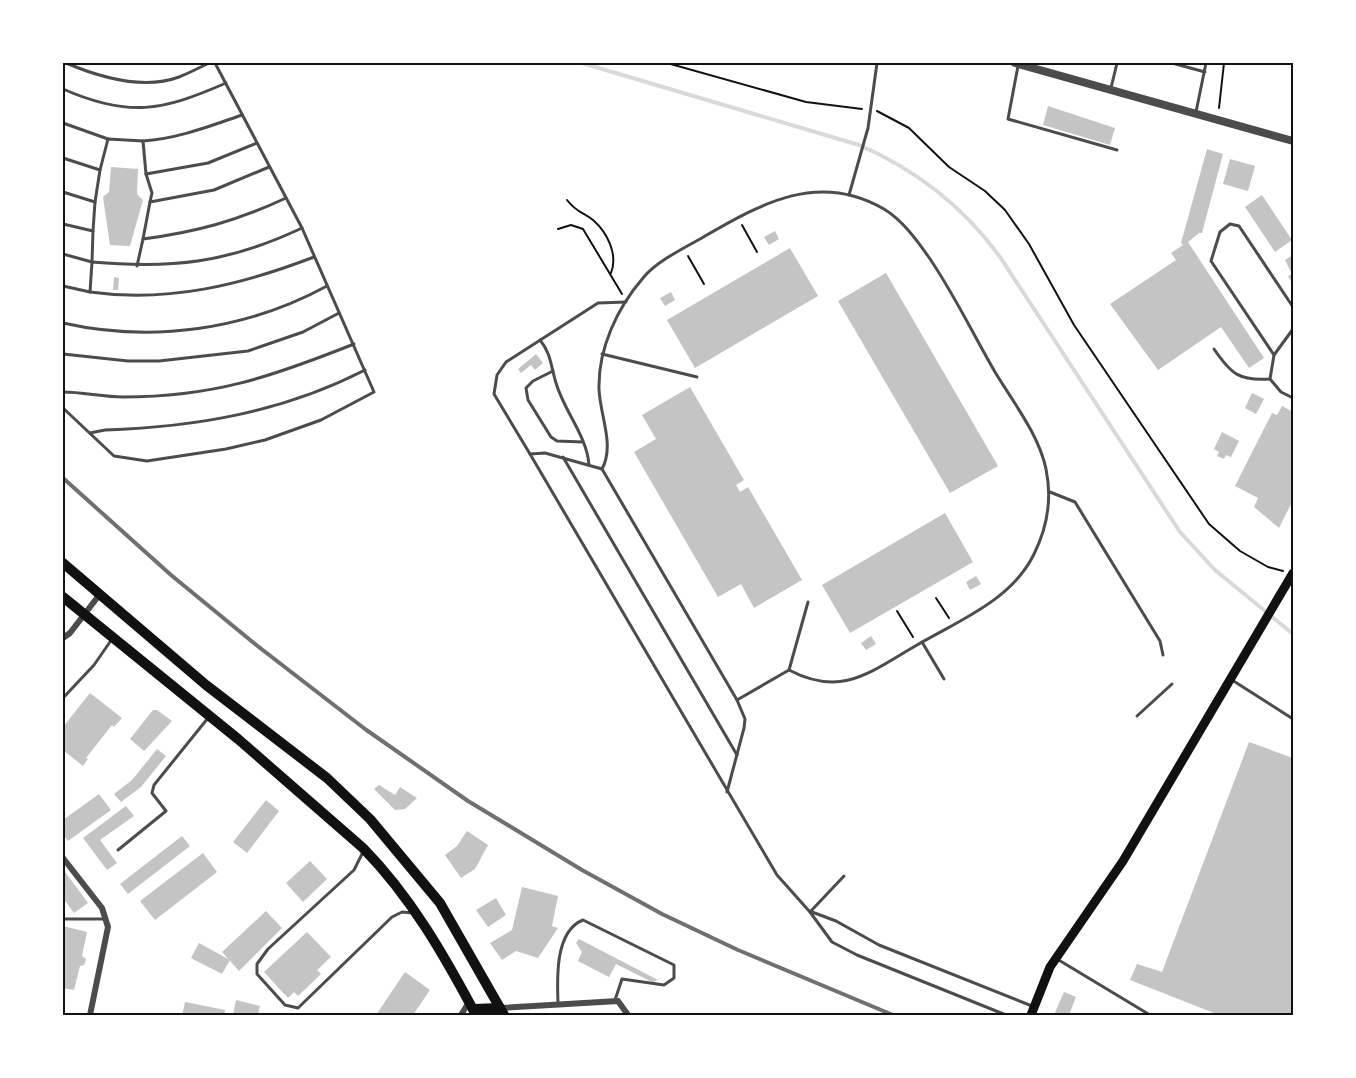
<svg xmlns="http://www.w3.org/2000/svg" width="1356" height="1078" font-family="Overpass,sans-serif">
<rect width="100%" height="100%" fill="#fff"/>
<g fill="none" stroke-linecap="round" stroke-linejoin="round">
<path stroke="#d9d9d9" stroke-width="4" d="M582,63L859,145C917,170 963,206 1000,257L1180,532L1215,570L1293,634"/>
</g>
<g fill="#c4c4c4">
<path d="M1048,106L1115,128L1110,145L1043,125Z"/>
<path d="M1207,149L1223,154L1202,233H1199L1188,242L1264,358L1249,368L1221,327L1158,370L1110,304L1176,260L1171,253L1183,245L1181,243Z"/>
<path d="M1230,159L1255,166L1248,191L1223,184Z"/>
<path d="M111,167L138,169L137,194L143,200L130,246L110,245L103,197L109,192Z"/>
<path d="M1262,195L1292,240L1275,252L1245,207Z"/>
<path d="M775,231L779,239L769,245L764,237Z"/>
<path d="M790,248L818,296L695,368L667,320Z"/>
<path d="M1293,255V285L1288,276L1292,274L1285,260Z"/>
<path d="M886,273L998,466L950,493L838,301Z"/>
<path d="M114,277L119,278L118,290H113Z"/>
<path d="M671,292L675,300L665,306L660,298Z"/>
<path d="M536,354L543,363L535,370L531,365L521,373L518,369Z"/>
<path d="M690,387L744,480L736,485L740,492L748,487L802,580L754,608L741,584L718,597L634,452L656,439L642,415Z"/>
<path d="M1252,393L1264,399L1256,414L1245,408Z"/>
<path d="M1282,406L1293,412V500L1279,528L1254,507L1258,498L1235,486L1272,413L1277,415Z"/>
<path d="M1222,432L1239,441L1231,457L1226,455L1224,459L1217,456L1219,452L1214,449Z"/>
<path d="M945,513L973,562L850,633L822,585Z"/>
<path d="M976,576L981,584L970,590L966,582Z"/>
<path d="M871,636L876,644L866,650L861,643Z"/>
<path d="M90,693L122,718L114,727L112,725L86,758L88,759L83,766L63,750V727Z"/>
<path d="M153,710H157L172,721L144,751L130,739Z"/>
<path d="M1249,742L1293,758V1015H1219L1130,980L1137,964L1162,972Z"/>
<path d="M157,749L166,756L141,787L121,802L114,794L132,780Z"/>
<path d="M379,785L395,795L400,787L417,798L405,809L395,810L374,789Z"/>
<path d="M99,794L111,810L68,841L63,834V820Z"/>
<path d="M266,800L279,811L247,853L233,842Z"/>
<path d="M126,806L134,816L100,840L117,863L107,870L83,838Z"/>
<path d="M467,831L488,845L475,869L461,878L445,855L457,846Z"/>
<path d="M182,836L190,846L128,894L120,884Z"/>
<path d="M203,853L217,872L155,920L140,901Z"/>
<path d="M310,861L327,879L303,902L286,883Z"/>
<path d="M63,869L88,903L74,913L63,898Z"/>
<path d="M522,887L558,896L552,926L558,928L538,958L516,951L502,960L490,943L512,930Z"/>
<path d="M496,898L506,915L488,927L476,910Z"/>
<path d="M266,911L282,928L239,971L222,952Z"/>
<path d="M63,926L87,932L82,956L86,959L84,965L80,966L74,990L63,988Z"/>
<path d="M307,932L331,957L317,970L321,974L298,996L294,992L288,998L264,972Z"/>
<path d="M579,939L658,980L652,982L616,964L609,977L578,961L582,952L576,943Z"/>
<path d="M199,943L230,960L222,974L191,958Z"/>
<path d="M405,972L430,990L413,1015H376Z"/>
<path d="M1064,992L1076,997L1069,1015H1054Z"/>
<path d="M236,1000L260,1006L258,1015H233Z"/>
<path d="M185,1002L225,1010L224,1015H182Z"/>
</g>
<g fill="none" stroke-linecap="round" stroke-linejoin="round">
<g stroke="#111" stroke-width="2">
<path d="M667,63L806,102L862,109"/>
<path d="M1219,108L1224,63"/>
<path d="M877,111L909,128L949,167L985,191L1005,210L1029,244L1074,325L1209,524L1240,551L1268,567L1283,571"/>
<path d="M567,200C577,213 583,212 593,220C608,233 618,255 611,273"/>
<path d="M742,225L757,252"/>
<path d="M558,229L571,225L583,229L622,294"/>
<path d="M688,256L704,284"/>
<path d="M936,598L949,618"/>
<path d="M897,611L913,637"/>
</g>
<g stroke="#4c4c4c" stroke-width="3">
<path d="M66,63C99,77 144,90 179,77C189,73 199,68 209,63"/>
<path d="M1172,63L1205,72"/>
<path d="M1018,66L1008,119L1117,150"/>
<path d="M1111,88L1117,63"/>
<path d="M63,89C129,118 162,111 226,83"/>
<path d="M1196,112L1206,63"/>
<path d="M63,123L108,139"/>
<path d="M63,158L100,170L95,202"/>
<path d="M100,170L108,139L143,141"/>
<path d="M146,174L143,141C177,139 210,126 242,115"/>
<path d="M63,192L95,202L93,231L63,224"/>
<path d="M849,195L868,128L877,63"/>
<path d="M150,202L152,193L146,174L208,163L257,143"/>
<path d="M143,239L150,202L214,190L269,167"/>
<path d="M63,254L92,262L93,231"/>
<path d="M137,266L143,239C196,232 237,221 286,198"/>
<path d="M63,286L90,292L92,262C172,269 228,263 302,228"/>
<path d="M90,292C168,303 241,285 314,257"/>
<path d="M63,323C152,343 246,330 327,286"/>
<path d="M1293,329L1274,355L1270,379L1281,392L1293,398"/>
<path d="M540,340C551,353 551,367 556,383C564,411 587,436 589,465"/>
<path d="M1214,349C1231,374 1239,381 1270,379"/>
<path d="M63,354L128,361H159L248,351L303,332L339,313"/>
<path d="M602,354L697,377"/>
<path d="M1274,355L1211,261L1220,232L1230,224L1239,226L1293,307"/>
<path d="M553,371L533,381L526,388L528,400L551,437L557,441L583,442"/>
<path d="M63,392C83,392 103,397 123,397C213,397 271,377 354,344"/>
<path d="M63,408L114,456L147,461L226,449L265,440L321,420L374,392L302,228L215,63"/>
<path d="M90,433L105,430C196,427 283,412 365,370"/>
<path d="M530,454L494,394L497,375L506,362L598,303L626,302"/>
<path d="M563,457L737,755"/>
<path d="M602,469C615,445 600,416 599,389C598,349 617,308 643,278C656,262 682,249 700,239C759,205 817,170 884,209C902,220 916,239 928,256C953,292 973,334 995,372C1013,402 1039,435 1046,469C1052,498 1047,528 1034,554C1012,600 958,621 917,645C870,672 842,698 789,670L737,700"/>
<path d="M602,469L545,453L530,454L777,875L810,912L832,942L857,955L1006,1015"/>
<path d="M602,469L737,700L745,719L744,728L727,792"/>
<path d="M1050,492L1075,502L1160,641L1163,655"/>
<path d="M922,642L944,679"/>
<path d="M789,670L808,602"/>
<path d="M1232,680L1293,719"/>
<path d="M63,698L94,665L112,639"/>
<path d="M1137,716L1172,684"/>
<path d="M118,850L166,811L152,793L154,785L208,718"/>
<path d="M363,852L354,870L268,949L257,964V974L285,1005L298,1008L392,917L402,912L413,913"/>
<path d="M810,912L844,876"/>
<path d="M812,912L836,921L879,945L1032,1006"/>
<path d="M63,919H105"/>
<path d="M1057,959L1150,1015"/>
<path d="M558,1003C557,978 555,931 583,920L674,965V978L664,985L622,979L615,1000"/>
</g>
<g stroke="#4c4c4c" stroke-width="6">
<path d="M63,638L70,633L100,594"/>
<path d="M63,858L102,908L108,927L90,1015"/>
<path d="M500,1008L618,1001L628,1015"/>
<path d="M461,1015L469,1002"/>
</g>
<path stroke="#4c4c4c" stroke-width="8" d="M1015,63L1293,141"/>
<path stroke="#111" stroke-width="9" d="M1031,1015L1050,967L1123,861L1293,573"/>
<g stroke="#111" stroke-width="10">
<path d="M63,563L206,685L327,778L370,819L440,903L504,1015"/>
<path d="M63,597L238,739L363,848C411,897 444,955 476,1015"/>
<path d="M473,1009L500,1008"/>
</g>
<path stroke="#707070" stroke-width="4" d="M63,478L171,575L255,644L365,729L468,801L582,870L662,914L738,950L893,1015"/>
</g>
<rect width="1356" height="1078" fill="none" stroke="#ffffff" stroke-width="129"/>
<rect x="64" y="64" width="1228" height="950" fill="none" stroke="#111" stroke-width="2"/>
</svg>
